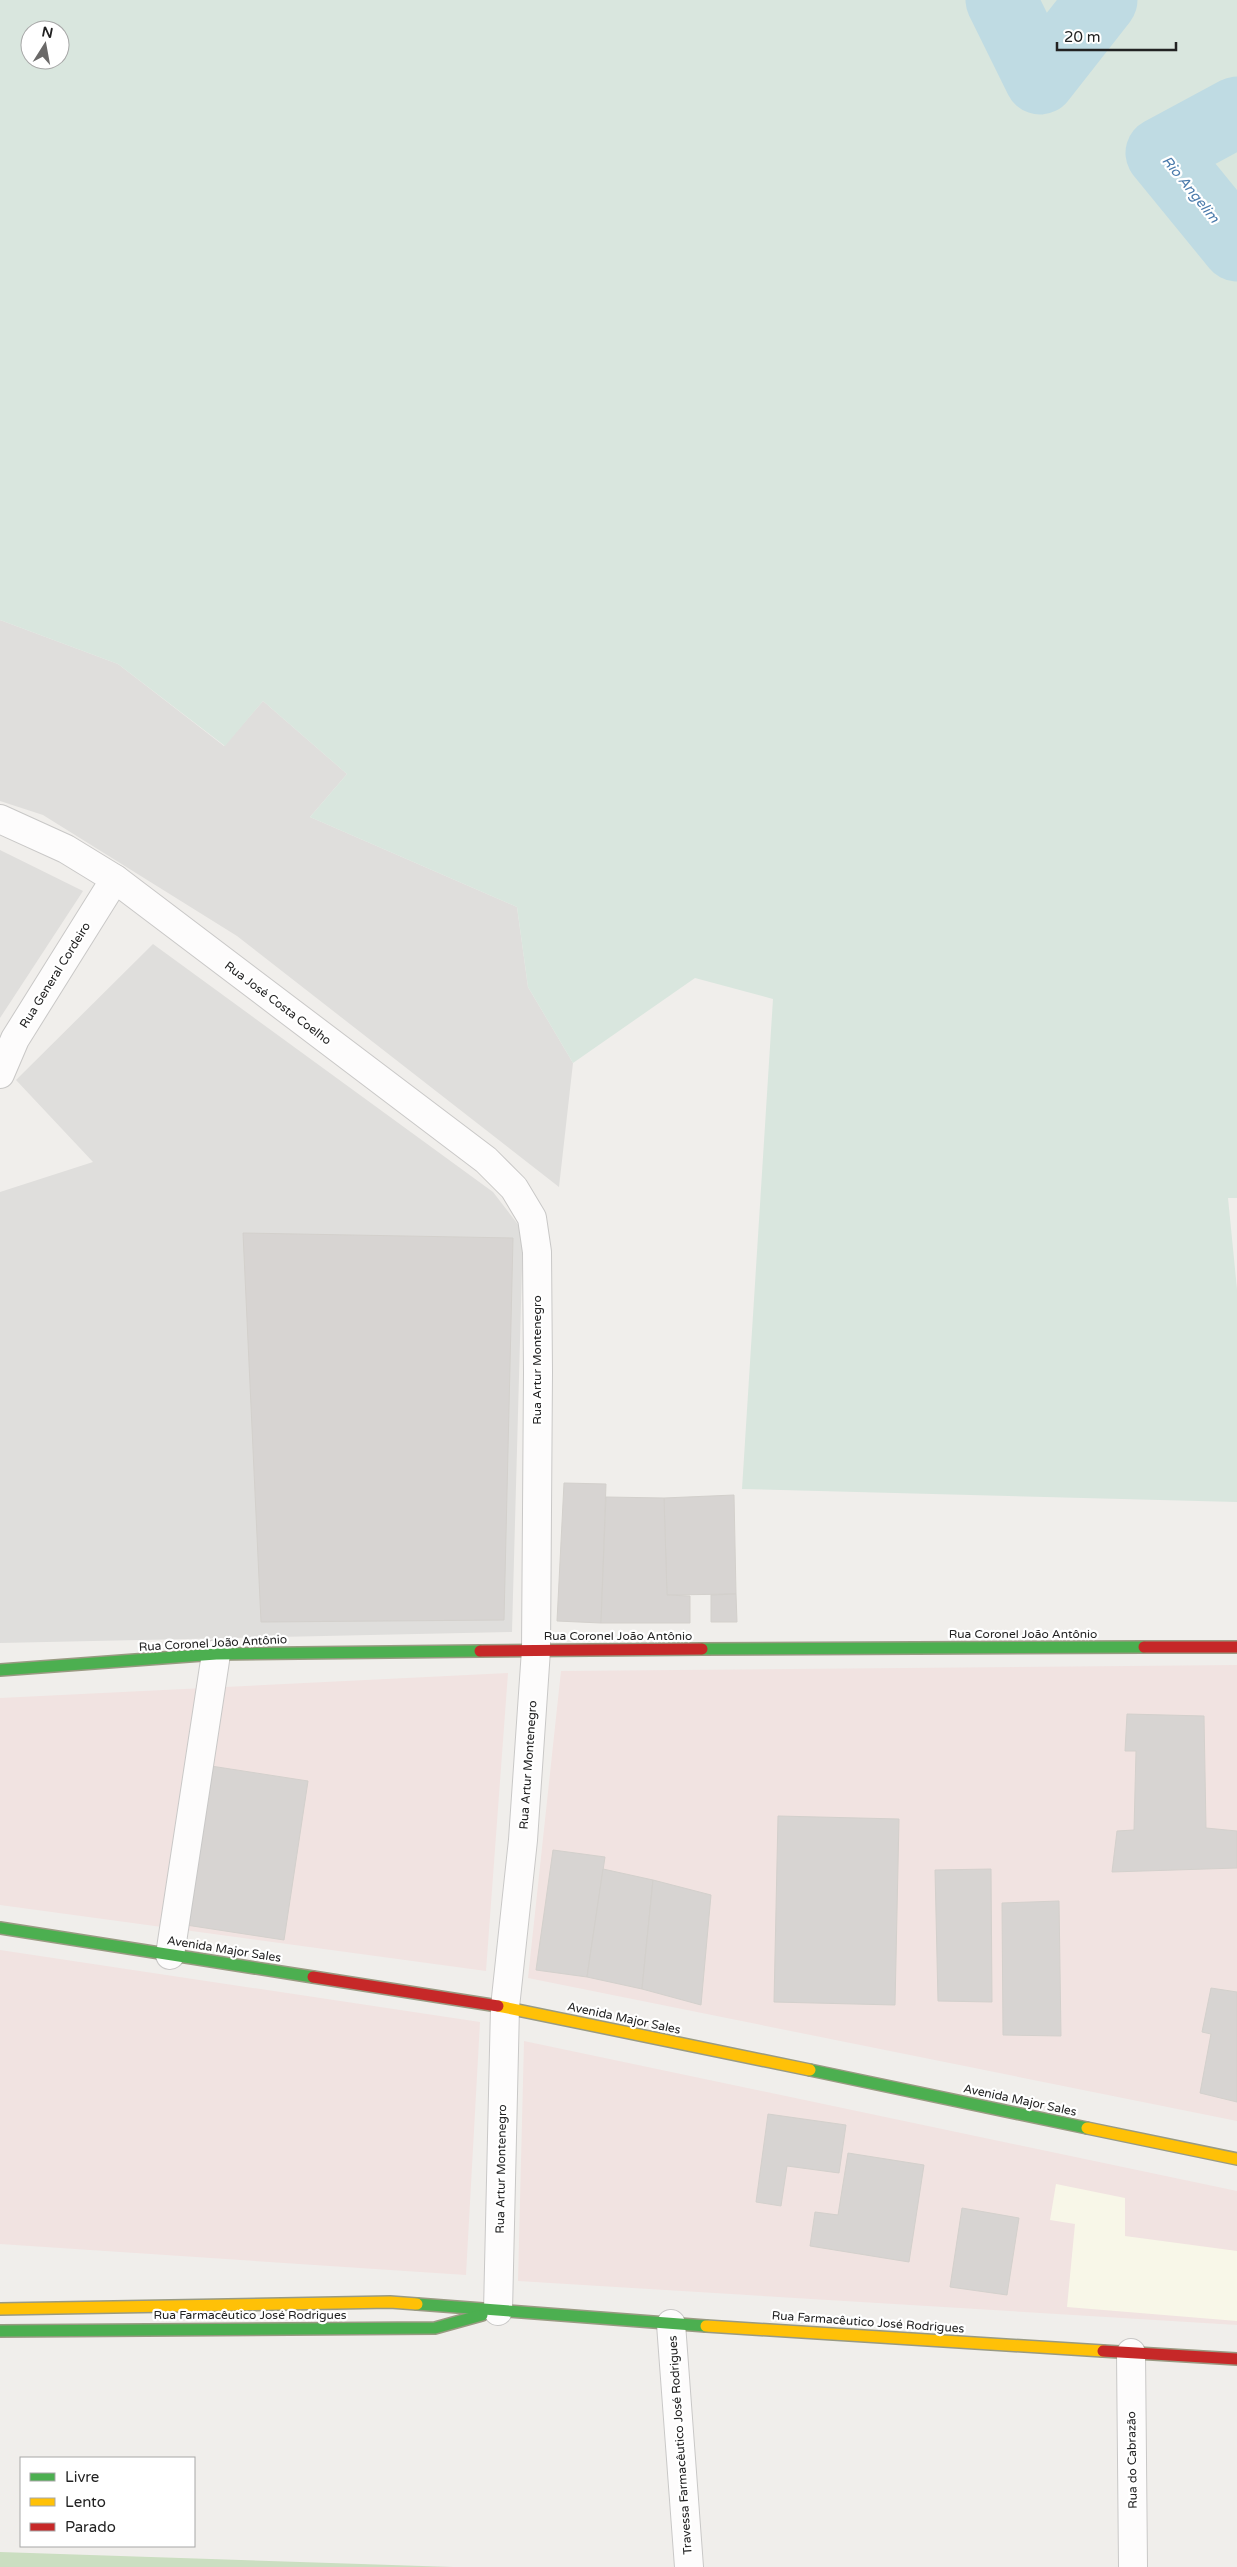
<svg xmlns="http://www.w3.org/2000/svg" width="1237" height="2567" font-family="'Varela Round',sans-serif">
<rect width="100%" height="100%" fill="#f0eeeb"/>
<g fill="#dfdedc">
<path d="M0,620L118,664L224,746L263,701L347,774L310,817L517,907L528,987L573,1063L559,1187L237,936L43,815L0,801Z"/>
<path d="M0,850L83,891L0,1018Z"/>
<path d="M153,944L493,1192L523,1231L512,1632L0,1643V1192L93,1162L16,1080Z"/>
</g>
<g fill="#f1e3e1">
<path d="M1237,1665V2121L528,1978L561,1671Z"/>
<path d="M508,1673L486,1971L0,1905V1698Z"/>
<path d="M0,1950L480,2022L466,2275L0,2244Z"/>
<path d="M524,2041L1237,2191V2325L518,2281Z"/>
</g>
<path fill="#f8f7e8" d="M1056,2184L1125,2198V2236L1237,2251V2321L1067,2307L1075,2224L1050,2220Z"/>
<path fill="#cbdec1" d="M0,2552L453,2567H0Z"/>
<path fill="#d9e6de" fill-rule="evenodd" d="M0,0H1237V1198H1228L1237,1289V1502L742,1489L773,999L695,978L573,1063L528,987L517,907L310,817L347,774L263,701L225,746L118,664L0,620ZM30,30H60V60H30Z"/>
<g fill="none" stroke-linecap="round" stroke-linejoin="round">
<g stroke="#bfdbe3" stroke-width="71">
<path d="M1001,0L1040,79L1102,0"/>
<path d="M1237,112L1161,153L1237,246"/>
</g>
</g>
<g fill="#d7d4d2" stroke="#d3d0cc">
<path d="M243,1233L513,1238L504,1620L261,1622Z"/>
<path d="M564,1483L606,1484L601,1623L557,1621Z"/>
<path d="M734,1495L736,1594L667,1595L664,1498Z"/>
<path d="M606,1497L664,1498L667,1595L690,1596V1623H601Z"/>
<path d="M736,1594L737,1622H711V1595Z"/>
<path d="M1127,1714L1204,1716L1206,1828L1237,1831V1868L1112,1872L1117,1831L1134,1830L1136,1751H1125Z"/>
<path d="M211,1766L308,1781L284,1940L186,1925Z"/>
<path d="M778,1816L899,1819L895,2005L774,2002Z"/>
<path d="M553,1850L605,1857L587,1977L536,1970Z"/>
<path d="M603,1869L653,1880L642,1989L587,1977Z"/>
<path d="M991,1869L992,2002L938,2001L935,1870Z"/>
<path d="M653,1880L711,1895L701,2005L642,1989Z"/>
<path d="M1059,1901L1061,2036L1003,2035L1002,1903Z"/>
<path d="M1211,1988L1237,1992V2102L1200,2093L1211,2034L1202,2032Z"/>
<path d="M768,2114L846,2125L839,2173L787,2166L781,2206L756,2202Z"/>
<path d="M848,2153L924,2165L909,2262L810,2246L815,2212L838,2215Z"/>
<path d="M962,2208L1019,2218L1007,2295L950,2287Z"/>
</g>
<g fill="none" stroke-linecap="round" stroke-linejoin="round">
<defs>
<g id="street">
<path d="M0,819L66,849L115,879L486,1160L514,1188L532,1218L537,1252L538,1372L536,1650L523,1840L505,2007L498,2311"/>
<path d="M0,1074L15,1039L115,879"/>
<path d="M170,1955L216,1654"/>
<path d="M671,2324L689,2567"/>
<path d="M1131,2353L1133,2567"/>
</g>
<g id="fast">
<path d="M702,1649L1144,1647"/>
<path d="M0,1670L216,1654L480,1651"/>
<path d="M0,1928L313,1977"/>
<path d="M810,2070L1087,2128"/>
<path d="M417,2304L706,2326"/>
<path d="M0,2331L435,2328L482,2315"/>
</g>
<g id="slow">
<path d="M498,2006L810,2070"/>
<path d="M1087,2128L1237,2159"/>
<path d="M0,2309L390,2302L417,2304"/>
<path d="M706,2326L1103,2351"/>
</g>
<g id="jam">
<path d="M1144,1647H1237"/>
<path d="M480,1651L702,1649"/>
<path d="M313,1977L498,2006"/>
<path d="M1103,2351L1237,2359"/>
</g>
</defs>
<use href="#street" stroke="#c9c8c7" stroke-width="30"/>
<use href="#fast" stroke="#999a82" stroke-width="14"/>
<use href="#slow" stroke="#999a82" stroke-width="14"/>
<use href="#jam" stroke="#999a82" stroke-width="14"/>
<use href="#street" stroke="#fdfcfc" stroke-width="28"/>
<use href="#fast" stroke="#4caf50" stroke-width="11"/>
<use href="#slow" stroke="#ffc107" stroke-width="11"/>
<use href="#jam" stroke="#c62828" stroke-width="11"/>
</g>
<g text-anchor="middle" stroke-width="4.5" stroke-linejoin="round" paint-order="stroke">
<g font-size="12" fill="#222" stroke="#fff">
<text transform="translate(55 975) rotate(-58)" y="4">Rua General Cordeiro</text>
<text transform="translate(278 1003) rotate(37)" y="4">Rua José Costa Coelho</text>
<text transform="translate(537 1360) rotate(-90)" y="4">Rua Artur Montenegro</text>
<text x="1023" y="1638">Rua Coronel João Antônio</text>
<text x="618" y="1640">Rua Coronel João Antônio</text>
<text transform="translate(213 1643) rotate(-3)" y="4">Rua Coronel João Antônio</text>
<text transform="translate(528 1765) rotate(-86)" y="4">Rua Artur Montenegro</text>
<text transform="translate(224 1949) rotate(9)" y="4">Avenida Major Sales</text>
<text transform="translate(624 2018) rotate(12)" y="4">Avenida Major Sales</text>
<text transform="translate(1020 2100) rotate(12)" y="4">Avenida Major Sales</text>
<text transform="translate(501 2169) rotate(-89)" y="4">Rua Artur Montenegro</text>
<text x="250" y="2319">Rua Farmacêutico José Rodrigues</text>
<text transform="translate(868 2322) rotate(4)" y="4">Rua Farmacêutico José Rodrigues</text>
<text transform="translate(680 2445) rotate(-94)" y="4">Travessa Farmacêutico José Rodrigues</text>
<text transform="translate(1132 2460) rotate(-91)" y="4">Rua do Cabrazão</text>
</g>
<g font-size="14" font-style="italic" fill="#4a7aab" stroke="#fff">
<text transform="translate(1191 189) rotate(51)" y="5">Rio Angelim</text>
</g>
</g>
<rect x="20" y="2457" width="175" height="90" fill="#ffffff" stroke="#a7a7a7"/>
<rect x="30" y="2473" width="25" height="8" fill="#4caf50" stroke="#a7a7a7"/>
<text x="65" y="2482" font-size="15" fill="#222222">Livre</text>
<rect x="30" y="2498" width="25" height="8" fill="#ffc107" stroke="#a7a7a7"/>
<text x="65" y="2507" font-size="15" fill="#222222">Lento</text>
<rect x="30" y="2523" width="25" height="8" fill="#c62828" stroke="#a7a7a7"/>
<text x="65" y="2532" font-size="15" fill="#222222">Parado</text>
<g transform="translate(45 45) rotate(11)"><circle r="24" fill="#ffffff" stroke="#a7a7a7"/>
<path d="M0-4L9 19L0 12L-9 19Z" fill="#6a6968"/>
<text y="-8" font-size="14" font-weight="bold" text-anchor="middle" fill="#222222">N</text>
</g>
<path d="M1057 42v8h119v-8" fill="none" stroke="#222222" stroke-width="2.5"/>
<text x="1064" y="42" font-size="15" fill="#222222" stroke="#ffffff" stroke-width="4" paint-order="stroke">20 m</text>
</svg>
